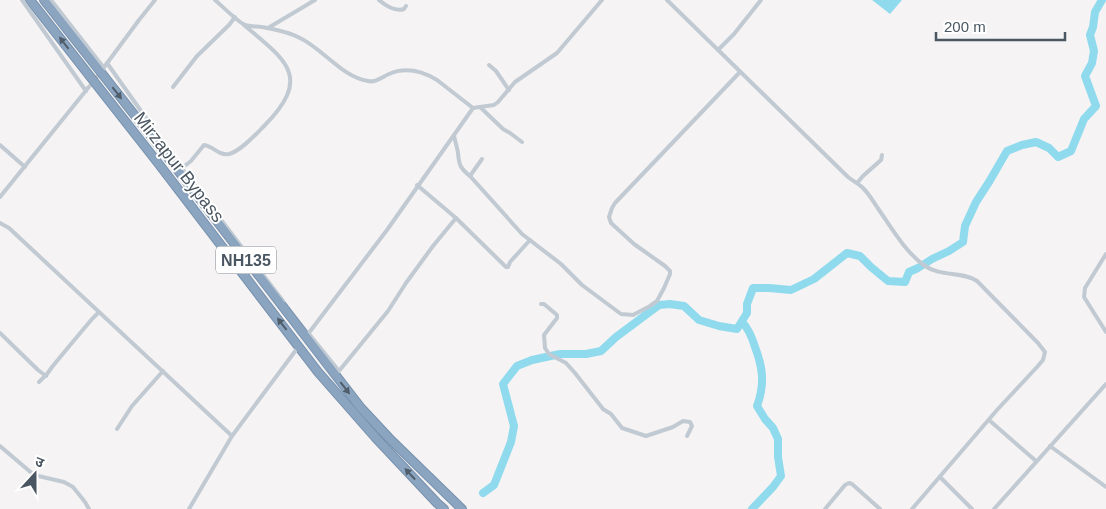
<svg xmlns="http://www.w3.org/2000/svg" width="1106" height="509" font-family="Helvetica,'Noto Sans Devanagari',sans-serif">
<rect width="100%" height="100%" fill="#f5f3f3"/>
<path fill="#90daee" d="M872,0H902L890,14Z"/>
<g fill="none" stroke-linecap="round" stroke-linejoin="round">
<g stroke="#90daee" stroke-width="8">
<path d="M742,322C749,329 752,337 755,347C763,368 765,384 757,406L765,419L773,428L778,439V457L781,476L773,487L752,509"/>
<path d="M483,493L494,485L511,442L514,426L503,384L517,366L532,360L560,354H586L601,351L616,337L659,305L670,304L684,306L699,320L719,326L737,329L747,313V304L753,288H769L791,290L814,279L847,253L860,256L871,267L888,281L905,282L909,272L918,268L932,259L949,251L963,242L965,226L976,202L989,182L1007,151L1022,145L1036,142L1049,148L1058,157L1071,151L1084,119L1096,106L1085,76L1092,63L1094,51L1090,35L1093,27L1095,12L1102,0"/>
</g>
<path stroke="#caccce" stroke-width="4" stroke-dasharray="4 2" stroke-linecap="butt" d="M88,88L101,72"/>
<defs>
<g id="highway">
<path d="M30,0L158,163L318,372L375,437L437,503L444,509"/>
<path d="M44,0L166,155L361,408L389,438L462,509"/>
</g>
</defs>
<use href="#highway" stroke="#7690ad" stroke-width="10"/>
<g stroke="#c1cad2" stroke-width="4">
<path d="M22,0L86,91"/>
<path d="M51,0L104,68"/>
<path d="M215,0C221,5 239,23 245,25C251,27 260,26 267,28C278,30 291,33 300,38C323,49 342,77 368,81C375,83 382,77 389,74C405,67 422,71 437,80L473,108"/>
<path d="M379,0C386,6 395,12 404,9L406,6"/>
<path d="M667,0L848,177C853,181 859,184 863,188C869,194 873,201 877,207C891,227 905,252 925,266C941,277 962,271 977,281L1038,343L1045,352L1043,360L1037,367L997,410L912,509"/>
<path d="M268,28L315,0"/>
<path d="M718,50L734,34L761,0"/>
<path d="M107,63L180,166L283,301"/>
<path d="M489,65L496,71L509,90"/>
<path d="M102,70L139,20L155,0"/>
<path d="M173,87L197,56L229,25L235,17"/>
<path d="M480,107L503,129L510,133L522,142"/>
<path d="M454,136C455,141 457,147 458,153C459,165 460,168 470,176L522,234L561,264L582,285L621,314L633,315L650,306L657,301L664,288L670,274V271L665,266L634,244L611,223L609,217L612,208L615,203L740,72"/>
<path d="M0,145L25,167"/>
<path d="M182,168L191,161L204,145C213,146 219,156 229,154C241,151 256,134 265,125C313,76 285,60 244,25"/>
<path d="M470,176L482,159"/>
<path d="M857,183L863,176L881,160L882,155"/>
<path d="M417,185L456,218L506,267H508L510,262L530,240"/>
<path d="M0,197L88,88"/>
<path d="M0,223L9,228L232,436"/>
<path d="M1106,254L1085,288L1084,297L1106,332"/>
<path d="M541,304H544L557,315V318L544,335L545,348L549,354L566,363L575,373L603,409L611,414L622,428L646,436L673,427L683,421L690,422L692,426L687,436"/>
<path d="M0,333L38,370L46,376"/>
<path d="M308,334L387,230L473,108L494,105L498,102L515,82L557,53L602,0"/>
<path d="M309,334L339,371L388,311L406,283L433,246L456,218"/>
<path d="M39,382L47,374L52,367L71,344L92,319L99,312"/>
<path d="M989,420L1036,461"/>
<path d="M117,429L132,406L163,371"/>
<path d="M0,446L34,475L64,482L73,487L85,502L89,509"/>
<path d="M1050,446L1106,487"/>
<path d="M940,477L972,509"/>
<path d="M189,509L232,436L299,346"/>
<path d="M825,509L845,485L849,483L852,484L880,509"/>
<path d="M994,509L1106,384"/>
</g>
<use href="#highway" stroke="#8ba5c1" stroke-width="8"/>
</g>
<defs><path id="oneway-solid" d="M-6-.8H1V-3.2L6.5 0L1 3.2V.8H-6Z" transform="scale(1.25)"/></defs>
<g fill="#505e6b">
<use href="#oneway-solid" transform="translate(64 43) rotate(-128)"/>
<use href="#oneway-solid" transform="translate(117 93) rotate(52)"/>
<use href="#oneway-solid" transform="translate(282 324) rotate(-128)"/>
<use href="#oneway-solid" transform="translate(345 388) rotate(52)"/>
<use href="#oneway-solid" transform="translate(410 474) rotate(-133)"/>
</g>
<g text-anchor="middle" stroke-width="4" stroke-linejoin="round" paint-order="stroke">
<rect fill="#fff" stroke="#808990" stroke-width="1" x="216" y="246.5" width="60" height="27" rx="4"/>
<g font-size="16" font-weight="bold" fill="#4a5661">
<text x="246" y="266">NH135</text>
</g>
<g font-size="18" fill="#4a5661" stroke="#fff">
<text transform="translate(179 167) rotate(52)" y="6">Mirzapur Bypass</text>
</g>
</g>
<g transform="translate(35 474) rotate(21)" stroke="#ffffff" stroke-width="4" paint-order="stroke">
<path d="M0-4L9 19L0 12L-9 19Z" fill="#4a5661"/>
<text y="-8" font-size="14" font-weight="bold" text-anchor="middle" fill="#4a5661">उ</text>
</g>
<path d="M936 32v8h129v-8" fill="none" stroke="#4a5661" stroke-width="2.5"/>
<text x="944" y="32" font-size="15" fill="#4a5661" stroke="#ffffff" stroke-width="4" paint-order="stroke">200 m</text>
</svg>
